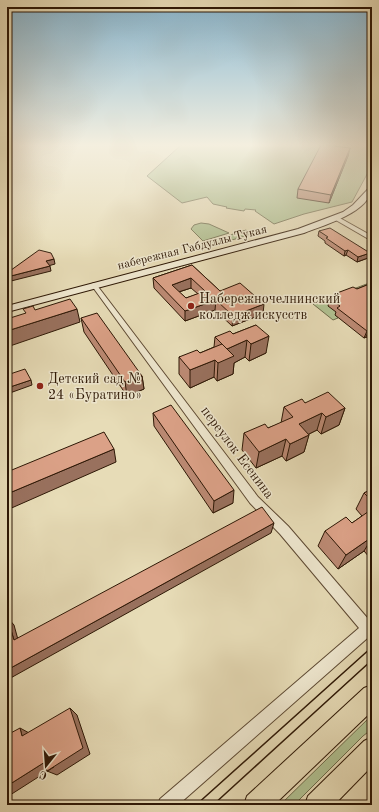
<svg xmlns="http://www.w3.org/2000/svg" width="379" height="812" font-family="'Old Standard TT',serif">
<rect width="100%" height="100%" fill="#e7dcb7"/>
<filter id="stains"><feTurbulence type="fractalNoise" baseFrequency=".005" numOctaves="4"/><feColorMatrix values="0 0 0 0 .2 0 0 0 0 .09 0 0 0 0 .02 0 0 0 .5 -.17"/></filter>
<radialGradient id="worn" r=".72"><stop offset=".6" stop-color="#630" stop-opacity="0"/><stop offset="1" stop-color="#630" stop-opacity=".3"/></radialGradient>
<g fill="#b1c292" stroke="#6f6c4c">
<path d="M181,145H372V165L352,202L304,214L274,224L255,211L256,210L245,209L244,211L226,208L227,207L213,204L207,197L182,203L147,176Z"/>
<path d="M201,223L209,224L229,233L203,241L191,229L194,225Z"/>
<path d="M246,230L251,234L210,247L205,243Z"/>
<path d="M372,282V289L335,315L338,318L333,320L313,304Z"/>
<path d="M372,715V729L363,736L294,805H280Z"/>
</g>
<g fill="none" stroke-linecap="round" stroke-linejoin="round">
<defs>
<g id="minor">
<path d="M334,217H338L372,236V241L334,219Z"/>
<path d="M94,283L96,284L258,497L288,526L369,620L372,619V634L178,805H158L160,799L359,628L280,534L250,503L92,286V284Z"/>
</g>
<path id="secondary" d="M372,186C372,212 324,225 304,233L7,312V306L298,229L343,212L353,205L370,187Z"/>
<g id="primary">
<path d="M372,685V711L274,805H244L247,796L364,688Z"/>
<path d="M372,737V766L334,805H305L308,796L364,741Z"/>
</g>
</defs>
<use href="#minor" stroke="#5c4832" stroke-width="2"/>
<use href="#secondary" stroke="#2d1705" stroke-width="2"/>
<use href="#primary" stroke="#2d1705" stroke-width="2"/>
<use href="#minor" fill="#efe8d0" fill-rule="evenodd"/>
<use href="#secondary" fill="#efe8d0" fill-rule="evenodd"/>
<use href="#primary" fill="#e7dcb7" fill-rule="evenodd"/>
<g stroke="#2d1705" stroke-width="1.5">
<path d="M196,805L372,647"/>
<path d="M213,805L372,660"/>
</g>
</g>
<g fill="#bc8a74" stroke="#2d1705" fill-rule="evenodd">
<path d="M350,148L348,156L329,203L297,198L298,189Z"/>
<path d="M319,231L368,258L357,262L346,255L344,256L325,243V241L318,236Z"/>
<path d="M192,265L220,291L263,314L232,326L215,310L185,321L154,288L153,278ZM191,288L198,294L186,298L179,292Z"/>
<path d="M372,283V342L366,337L364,338L335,315L336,312L328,306L330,298L336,296L337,293L357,289Z"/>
<path d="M81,318L142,376L144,389L127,396L84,332Z"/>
<path d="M256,325L266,353L249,361L245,357L234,363L233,374L217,381L214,377L190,388L179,374V357L200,353L214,347L215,337L233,334Z"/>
<path d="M305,403L345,408L339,425L321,434L317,430L309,434L304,452L286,461L282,456L256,468L242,450L244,433L268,428L281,423L284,407Z"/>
<path d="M153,413L233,503L213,513L154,426Z"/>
<path d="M372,489V557L370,558L364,551L338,569L318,546L325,531L352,523L362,516L356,509L364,493Z"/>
</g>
<g fill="#99715e" stroke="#2d1705">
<path d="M350,148L348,156L329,203L331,195Z"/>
<path d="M348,250L346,255L344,256L345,251Z"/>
<path d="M370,253L368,258L357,262L358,257Z"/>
<path d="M54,259L55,264L48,266L46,261Z"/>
<path d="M50,266L51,271L7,282V277Z"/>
<path d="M191,278V288L172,294V285Z"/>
<path d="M216,300L215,310L185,321V311Z"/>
<path d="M264,304L263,314L232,326L233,316Z"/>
<path d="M77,309L80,322L7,347V331Z"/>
<path d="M369,330L366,337L364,338L367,331Z"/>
<path d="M269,336L266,353L249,361L251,344Z"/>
<path d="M247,340L245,357L234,363L233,374L217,381L218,363L227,349Z"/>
<path d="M215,360L214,377L190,388V370Z"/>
<path d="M142,376L144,389L127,396L125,382Z"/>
<path d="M31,380L32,385L7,394V388Z"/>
<path d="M345,408L339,425L321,434L326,417Z"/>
<path d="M322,413L317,430L295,441L299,424Z"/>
<path d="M309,435L304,452L286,461L290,444Z"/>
<path d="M286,439L282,456L256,468L259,452Z"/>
<path d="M114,449L116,462L7,510V494Z"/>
<path d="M234,490L233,503L213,513L214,501Z"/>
<path d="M274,523L271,533L7,680V670Z"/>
<path d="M372,537V538L364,551L338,569L346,555Z"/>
<path d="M7,617L14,625L20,647L14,640Z"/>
<path d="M70,708L77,715L90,754L57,775L47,771Z"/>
<path d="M20,728L31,734L22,736Z"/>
<path d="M45,762L54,767L7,797L9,805H7V786Z"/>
</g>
<g fill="#dba187" stroke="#2d1705" fill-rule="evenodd">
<path d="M321,145H326L350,148L331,195L298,189Z"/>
<path d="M330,228L370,253L358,257L348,250L345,251L326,238L328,237L319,231Z"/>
<path d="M39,250L51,253L54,259L46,261L50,266L7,277V273Z"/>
<path d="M192,265L220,291L240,283L264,304L233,316L216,300L185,311L153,278ZM191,278L205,291L186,298L172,285Z"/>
<path d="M372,283V332L369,330L367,331L337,308L340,306L330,298L340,295L337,293L353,287L357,289Z"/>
<path d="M70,299L77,309L7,331V319L26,313L23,309L33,306L35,310Z"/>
<path d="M97,313L142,376L125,382L81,318Z"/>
<path d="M256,325L269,336L251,344L247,340L227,349L222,344L234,356L218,363L215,360L190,370L179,357L197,350L200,353L222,344L215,337L230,331L233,334Z"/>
<path d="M25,369L31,380L7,388V375Z"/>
<path d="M328,392L345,408L326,417L322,413L299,424L309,435L290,444L286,439L259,452L244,433L265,424L268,428L293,417L284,407L302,399L305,403Z"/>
<path d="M171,405L234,490L214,501L153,413Z"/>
<path d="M104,432L114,449L7,494V472Z"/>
<path d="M372,489V501L364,493Z"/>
<path d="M262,507L274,523L7,670V617L14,640Z"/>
<path d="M372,509V537L346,555L325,531L346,517L352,523Z"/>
<path d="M70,708L83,748L47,771L45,762L7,786V735L20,728L22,736Z"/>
</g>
<linearGradient id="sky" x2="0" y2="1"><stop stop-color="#87b7d2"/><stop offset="0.56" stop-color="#f4efdf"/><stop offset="1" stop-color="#f4efdf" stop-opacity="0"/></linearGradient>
<rect width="379" height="259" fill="url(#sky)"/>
<g fill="#8f2418" stroke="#efe8d0" stroke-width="1.5">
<circle cx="191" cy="306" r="4"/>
<circle cx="40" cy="386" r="4"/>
</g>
<g text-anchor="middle" stroke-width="3" stroke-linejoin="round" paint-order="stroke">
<g font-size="12" fill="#2d1705" stroke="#efe8d0">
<text transform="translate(192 247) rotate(-14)" y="4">набережная Габдуллы Тукая</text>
</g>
<g font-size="14" fill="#2d1705" stroke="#efe8d0" text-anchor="start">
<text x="199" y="303">Набережночелнинский<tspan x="199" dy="16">колледж искусств</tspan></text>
<text x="48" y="383">Детский сад №<tspan x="48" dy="16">24 «Буратино»</tspan></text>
</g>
<g font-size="14" fill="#2d1705" stroke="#efe8d0">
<text transform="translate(238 452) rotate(53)" y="5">переулок Есенина</text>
</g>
</g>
<rect width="379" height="812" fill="none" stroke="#e7dcb7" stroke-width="24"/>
<rect x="8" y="8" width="363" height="796" fill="none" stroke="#2d1705" stroke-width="2"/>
<rect x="12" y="12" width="355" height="788" fill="none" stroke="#2d1705"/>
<g transform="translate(46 766) rotate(197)" stroke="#efe8d0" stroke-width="3" paint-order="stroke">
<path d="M0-3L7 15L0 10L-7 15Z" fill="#2d1705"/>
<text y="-6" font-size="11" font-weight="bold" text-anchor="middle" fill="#2d1705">С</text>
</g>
<rect width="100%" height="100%" filter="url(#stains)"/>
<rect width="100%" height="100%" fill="url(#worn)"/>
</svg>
